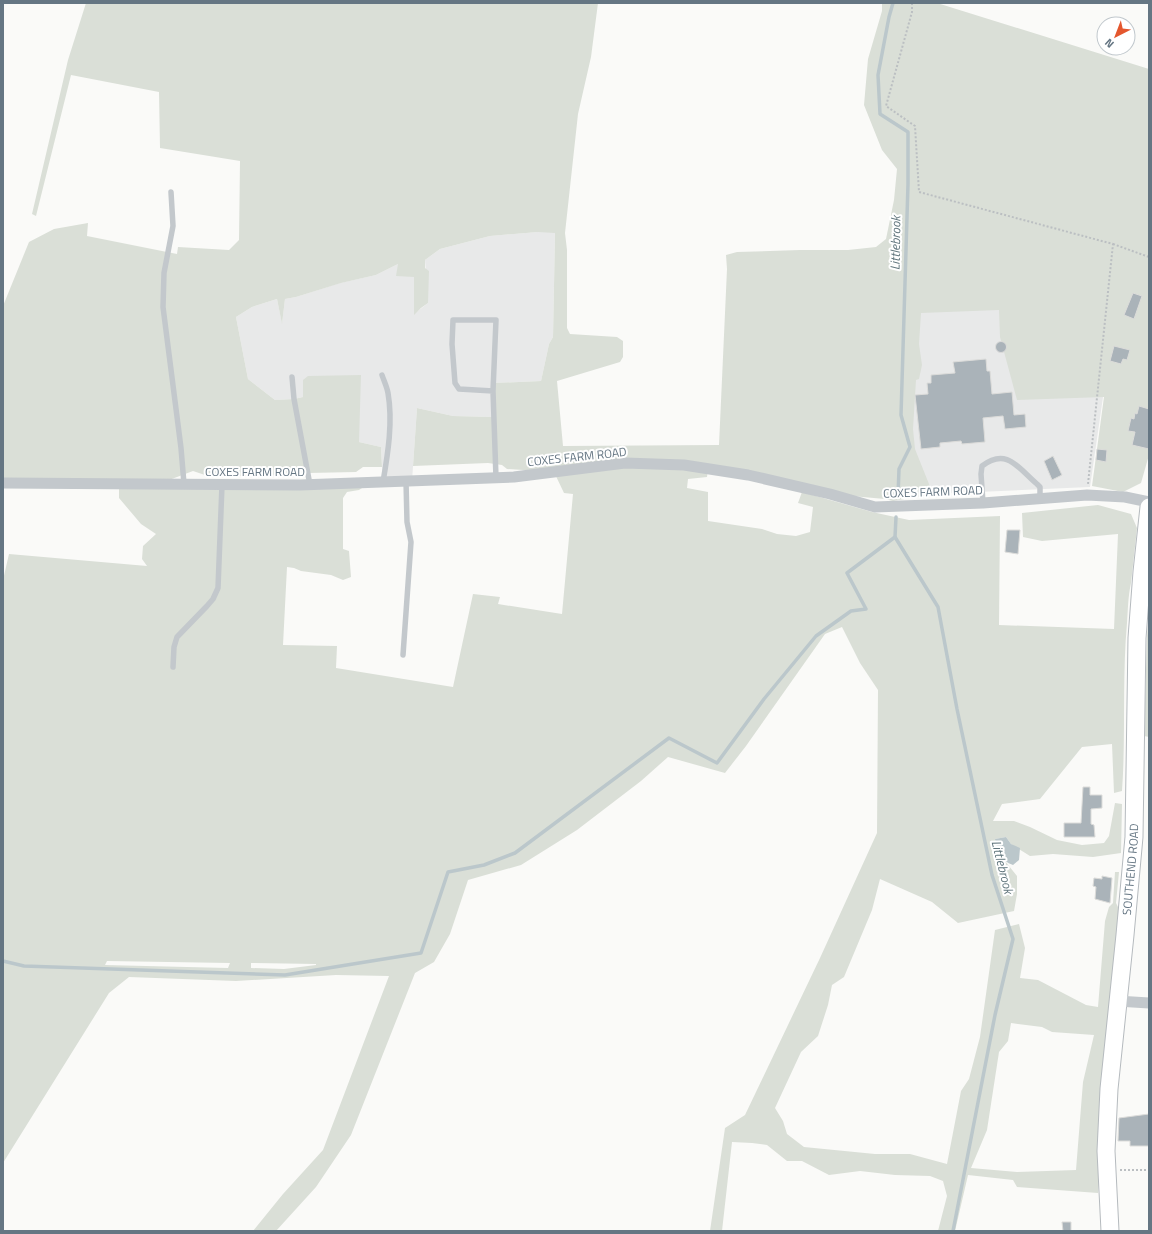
<svg xmlns="http://www.w3.org/2000/svg" width="1152" height="1234" font-family="'Titillium Web',sans-serif">
<rect width="100%" height="100%" fill="#fafaf8"/>
<g fill="#e8e9e9">
<path d="M538,232H555L553,337L549,344L541,381L493,383V417L453,416L417,408L412,481L383,482L381,447L359,442L303,380V397L294,399L275,400L248,379L236,317L252,307L277,299L282,323L285,299L296,297L340,283L376,275L398,264L414,277V314L428,303L425,260L440,249L490,236Z"/>
<path d="M913,251L1107,383L1103,397L1090,487L908,495Z"/>
</g>
<g fill="#dadfd7" fill-rule="evenodd">
<path d="M86,3H598L591,57L578,114L565,233L567,250V328L570,334L617,337L623,341V357L620,362L557,381L563,446L719,445L727,269L726,255L737,252L800,250H848L876,247L886,239L894,200L897,169L882,150L864,105L868,59L882,11V3H937L1149,69V455L1141,483L1123,492L1092,486L1104,397L1017,400L1000,337L999,310L921,313L919,344L922,365L919,379L916,380L913,429L915,449L933,494L893,501L885,499L829,494L708,469L707,477L688,479L687,488L708,492V521L762,529L777,534L796,536L810,532L813,507L798,503L802,492L872,512L909,520L1000,516L999,625L1114,629L1118,534L1042,541L1023,537L1022,513L1098,505L1131,514L1137,528L1131,583C1128,596 1128,610 1127,623C1122,679 1126,735 1122,791L1114,793L1112,744L1082,747L1040,799L1002,804L993,821H1014L1030,827L1057,840L1082,845L1104,843L1109,836L1115,803L1122,804L1121,853L1093,857L1053,854L1030,856L1011,844L1006,837L995,839L997,851L1017,876V894L1014,911L958,923L932,902L880,879L872,910L844,977L832,985L828,1005L818,1036L801,1052L775,1108L783,1121L787,1134L804,1147L875,1154H910L947,1164L961,1091L969,1079L980,1037L995,930L1019,924L1025,948L1020,978L1038,980L1086,1005L1098,1007L1105,921L1109,907L1113,903L1115,872H1119L1116,903L1120,911L1108,1020L1098,1193L1017,1187L1013,1180L968,1175L955,1231H938L947,1196L943,1181L930,1176L895,1175L860,1171L829,1175L802,1161H787L767,1145L752,1143L732,1142L722,1231H710L725,1128L745,1115L820,958L877,833L878,690L860,663L842,627L825,634L746,746L725,773L668,757L641,781L577,830L521,865L468,880L450,934L434,962L415,973L351,1135L316,1187L276,1231H253L283,1194L323,1150L389,976L336,975L236,981L129,977L109,993L3,1163V580L9,554L147,566L142,559L143,546L156,534L141,524L119,498V484L3,483V306L29,242L54,229L88,223L87,236L177,254L178,247L229,250L239,240L240,161L160,148L159,92L71,75L36,216L32,214L68,60ZM538,232L555,233L553,337L549,344L541,381L493,383V417L453,416L417,408L413,466L488,463L502,465L507,469L554,472L564,493L573,494L562,614L498,604L500,597L473,594L453,687L336,668L337,646L283,645L287,567L294,568L301,571L331,575L343,580L351,577L349,551L343,549V498L347,492L359,490L365,486L161,483L193,471L208,476H265L308,473L356,472L363,467H382L381,447L359,442L361,375L308,376L303,380V397L294,399L275,400L248,379L236,317L252,307L277,299L282,324L285,299L296,297L341,283L376,275L398,264L396,276L414,277V315L421,308L428,303L429,271L425,268V260L440,249L490,236ZM107,961L230,963L228,968L105,965ZM251,963L316,964V965L284,969L251,968ZM1011,1023L1042,1027L1052,1032L1094,1035L1083,1082L1076,1170L1017,1172L971,1168L987,1130L999,1052L1008,1041Z"/>
<path d="M1149,612V737L1144,736L1147,636Z"/>
</g>
<path fill="#bbc7cb" d="M1006,837L1011,844L1020,848L1019,860L1013,865C1001,861 997,851 995,839Z"/>
<g fill="none" stroke-linecap="round" stroke-linejoin="round">
<g stroke="#bbc7cb" stroke-width="3.5">
<path d="M893,3L889,17L878,75L880,114L908,132V184L901,415L910,447L899,469L898,496"/>
<path d="M896,517L895,537L938,607L957,709L992,875L1013,939L995,1015L953,1231"/>
<path d="M3,961L24,966L285,975L421,953L448,872L484,865L515,853L669,738L717,763L764,699L816,636L851,611L866,609L847,573L895,537"/>
</g>
</g>
<g fill="#aab3b9" stroke="#dcdcda">
<path d="M1133,293L1142,296L1134,319L1124,315Z"/>
<circle cx="1001" cy="347" r="5.5"/>
<path d="M1114,346L1130,350L1127,360L1123,359L1121,364L1110,361Z"/>
<path d="M986,359L987,371H990L992,394L1012,392L1014,415L1025,414L1026,427L1005,429L1003,416L983,418L985,442L962,444L961,441L940,443V447L921,449L915,395L928,394L927,383H931V375L955,373L953,362Z"/>
<path d="M1139,406L1149,409V449L1132,445L1135,432L1128,431L1131,418L1134,419L1135,413L1137,414Z"/>
<path d="M1097,449L1107,450L1106,462L1096,460Z"/>
<path d="M1053,456L1062,475L1052,480L1044,461Z"/>
<path d="M1007,530H1020L1018,554L1005,552Z"/>
<path d="M1083,787H1090V795H1102V808L1091,809V824L1094,825L1095,837H1064V823H1081Z"/>
<path d="M1102,876L1112,878L1110,903L1095,899L1096,887L1093,886L1094,878L1102,879Z"/>
<path d="M1149,1114V1146H1130V1141H1118L1119,1118Z"/>
<path d="M1062,1222H1071V1231H1063Z"/>
</g>
<g fill="none" stroke-linecap="round" stroke-linejoin="round">
<defs>
<g id="primary">
<path id="s1" d="M1110,1231L1106,1151L1109,1089L1125,935L1134,837L1137,638L1142,572L1149,507"/>
</g>
</defs>
<use href="#primary" stroke="#b5babe" stroke-width="19"/>
<g stroke="#bbbfc2" stroke-width="2" stroke-dasharray="2 2" stroke-linecap="butt">
<path d="M912,3V12L886,106L915,126L919,192L1113,244L1088,484"/>
<path d="M1113,244L1149,257"/>
<path d="M1120,1170H1149"/>
</g>
<g stroke="#c3c8cc" stroke-width="5.5">
<path d="M171,192L173,226L164,273L163,307L181,448L184,484"/>
<path d="M382,375C384,381 387,387 388,393C393,422 388,453 383,482"/>
<path d="M292,377L294,399L310,485"/>
<path d="M493,391L496,320H453L452,344L455,383L459,389L493,391L496,478"/>
<path d="M983,503L981,474L982,466C1007,447 1018,468 1037,484L1040,487V499"/>
<path d="M403,655L411,542L407,522L406,481"/>
<path d="M173,667L174,647L177,637L207,606L213,599L218,588L222,485"/>
</g>
<g stroke="#c3c8cc" stroke-width="11">
<path d="M3,483L300,485L514,477L625,463L684,465L748,475L830,494L875,507L983,503L1087,495L1125,497L1149,502"/>
<path d="M1117,1001L1149,1003"/>
</g>
<use href="#primary" stroke="#fff" stroke-width="17"/>
</g>
<g text-anchor="middle" stroke-width="4" stroke-linejoin="round" paint-order="stroke">
<g font-size="12" fill="#657683" stroke="#fff">
<text transform="translate(577 457) rotate(-6)" y="4">COXES FARM ROAD</text>
<text x="255" y="476">COXES FARM ROAD</text>
<text transform="translate(933 492) rotate(-2)" y="4">COXES FARM ROAD</text>
<text dy="4" stroke="none"><textPath href="#s1" startOffset="363">SOUTHEND ROAD</textPath></text>
</g>
<g font-size="13" font-style="italic" fill="#60757c" stroke="#fff">
<text transform="translate(895 243) rotate(-89)" y="5">Littlebrook</text>
<text transform="translate(1003 867) rotate(76)" y="5">Littlebrook</text>
</g>
</g>
<rect width="1152" height="1234" fill="none" stroke="#657683" stroke-width="8"/>
<g transform="translate(1116 36) rotate(222)"><circle r="19" fill="#ffffff" stroke="#c1c8cd"/>
<path d="M0-3L7 15L0 10L-7 15Z" fill="#e4572e"/>
<text y="-6" font-size="11" font-weight="bold" text-anchor="middle" fill="#657683">N</text>
</g>
</svg>
